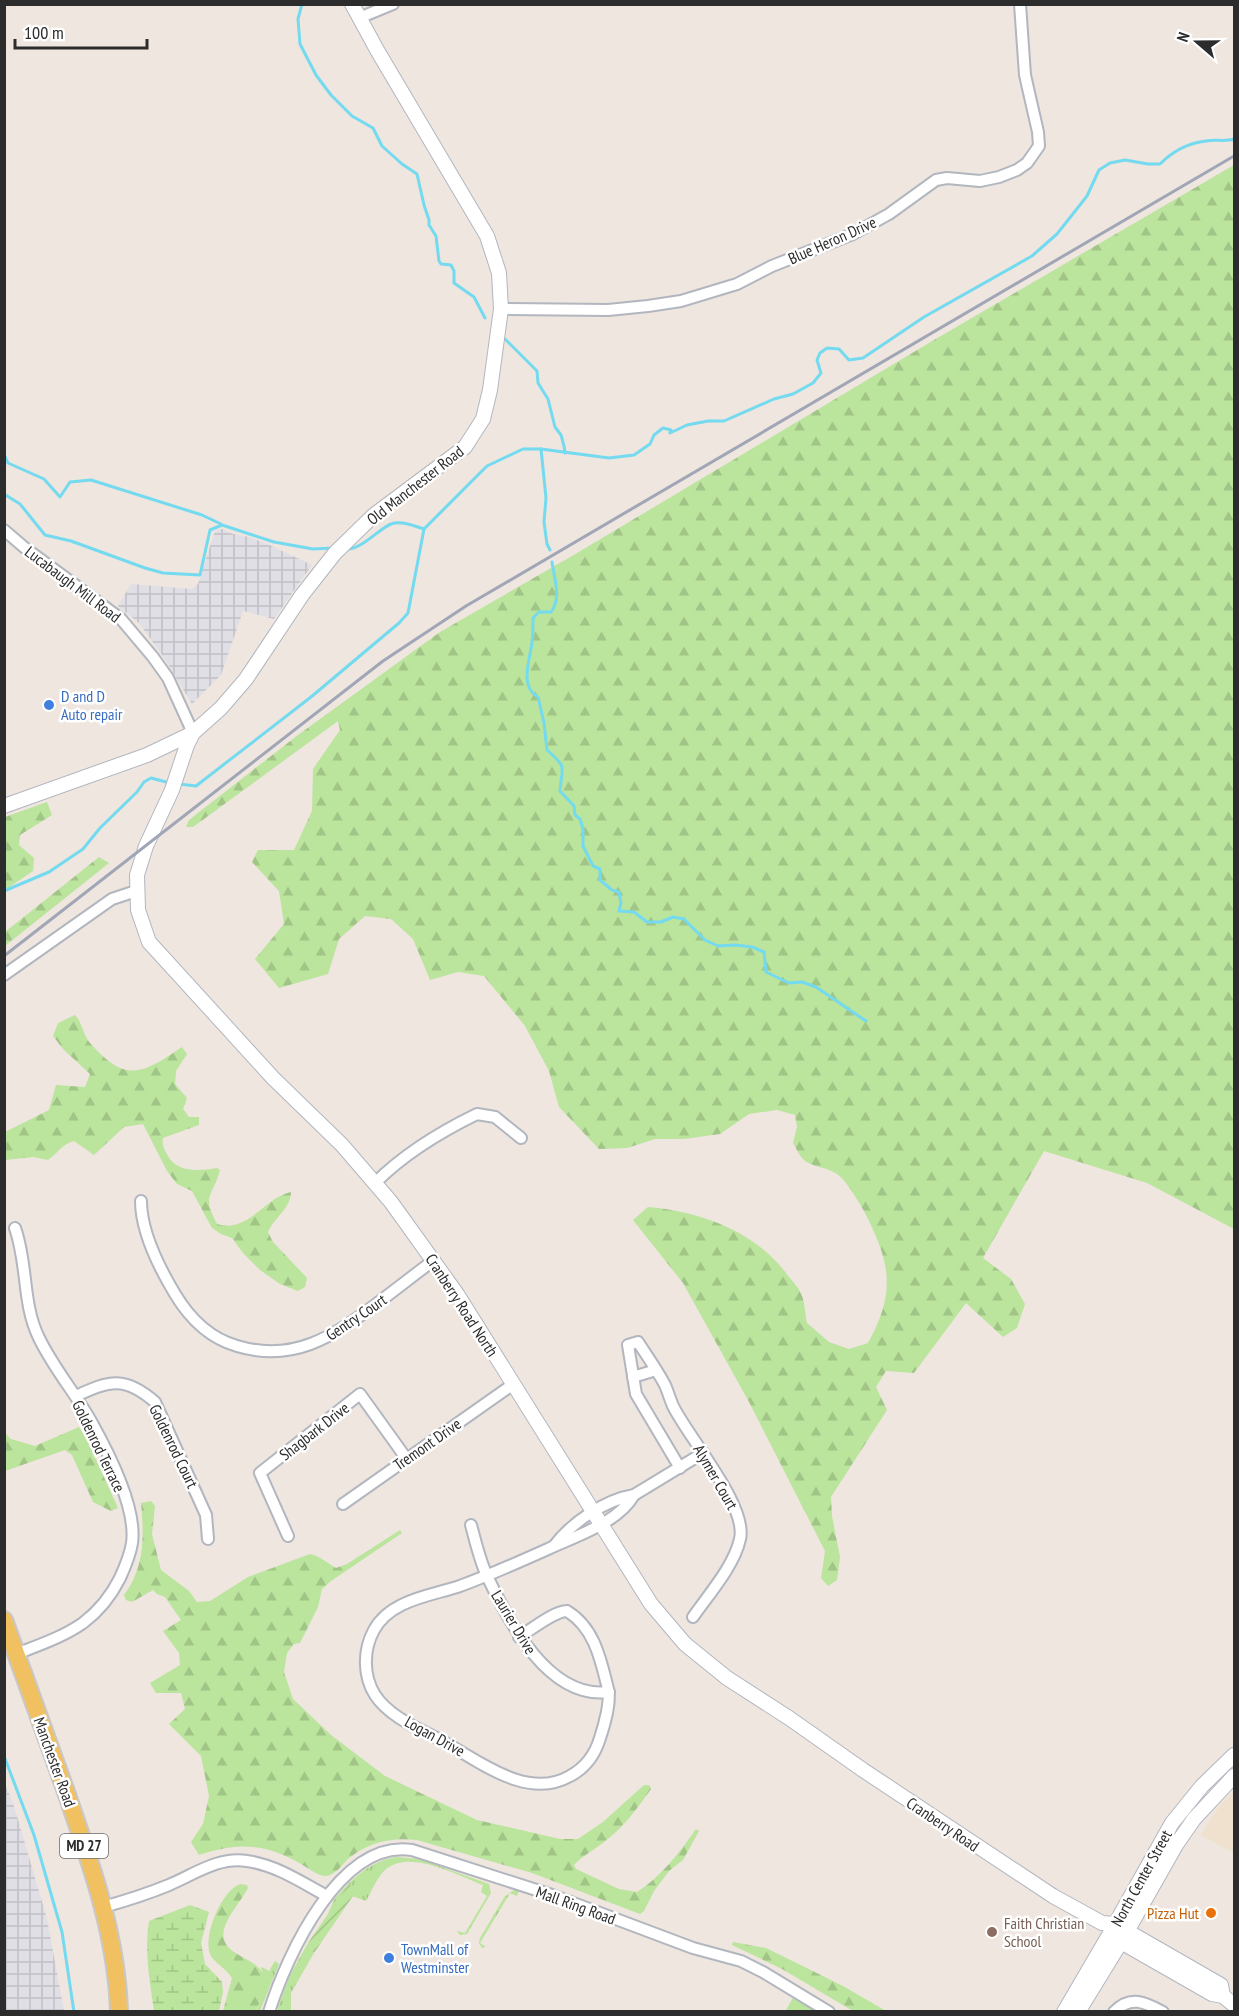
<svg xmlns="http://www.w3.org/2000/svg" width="1239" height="2016" font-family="'PT Sans Narrow',sans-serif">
<defs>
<pattern id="industrial-grid" width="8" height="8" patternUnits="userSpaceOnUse" patternTransform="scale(1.5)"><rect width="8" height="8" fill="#e0dfe6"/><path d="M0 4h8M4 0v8" fill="none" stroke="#c0c0c5"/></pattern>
<pattern id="grass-tufts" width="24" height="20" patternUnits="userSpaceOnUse" patternTransform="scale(1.5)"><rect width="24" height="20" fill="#bbe49c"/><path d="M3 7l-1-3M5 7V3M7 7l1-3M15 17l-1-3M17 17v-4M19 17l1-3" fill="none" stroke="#a1c487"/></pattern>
<pattern id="forest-firs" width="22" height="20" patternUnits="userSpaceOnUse" patternTransform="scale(1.5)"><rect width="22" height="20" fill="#bbe49c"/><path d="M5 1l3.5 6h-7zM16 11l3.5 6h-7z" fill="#a1c487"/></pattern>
<pattern id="wetland-marsh" width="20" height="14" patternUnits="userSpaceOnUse" patternTransform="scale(1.5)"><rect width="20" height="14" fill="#bbe49c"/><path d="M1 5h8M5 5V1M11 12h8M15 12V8" fill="none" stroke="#a1c487"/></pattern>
<pattern id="garden-furrows" width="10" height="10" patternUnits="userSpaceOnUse" patternTransform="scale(1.5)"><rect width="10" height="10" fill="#bbe49c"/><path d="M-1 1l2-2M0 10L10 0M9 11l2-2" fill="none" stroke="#a1c487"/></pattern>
</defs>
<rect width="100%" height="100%" fill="#eee6df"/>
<g fill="url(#industrial-grid)">
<path d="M222,529L233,534L249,537L265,543L312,565L274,619L243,611L221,675L192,704L165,659L139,623L118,606L131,584L192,589L198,584L215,531Z"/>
<path d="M4,1781L14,1806L47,1919L64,2011H5Z"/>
</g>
<path fill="#efe1ce" d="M1234,1791V1853L1201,1835L1220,1805Z"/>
<g fill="url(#grass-tufts)">
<path d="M397,1857L419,1859L489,1884L491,1893L467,1934L460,1935L457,1931L465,1933L487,1896L481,1892L483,1885C457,1875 410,1849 386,1869C377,1877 372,1891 366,1901L352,1896L355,1887L349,1884L337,1900H334C350,1880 371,1860 397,1857Z"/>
<path d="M514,1890L519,1891L517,1896L510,1893L480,1943L486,1947L482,1948L479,1943L480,1938L505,1896Z"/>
<path d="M308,1943L314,1953L291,1993V2010L290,2011H278V2007L290,1975Z"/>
<path d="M275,1961L279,1964L260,2011L256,2012C262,1996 268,1984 261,1968L262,1967L269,1971Z"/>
<path d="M794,1996L819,2011L785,2012Z"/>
</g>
<g fill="url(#forest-firs)">
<path d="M1234,165V1229L1147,1183L1044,1151L983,1258L1011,1279L1025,1304L1017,1328L1003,1337L966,1303L914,1373L886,1371L876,1387L887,1410L831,1497L832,1516L840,1557L837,1580L828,1586L821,1578L825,1551L749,1402L683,1283L633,1220L648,1207C702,1212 756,1231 789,1277C793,1282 800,1289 802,1296C805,1304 805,1314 807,1323L829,1342L849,1349L868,1343C897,1291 890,1262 864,1211C859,1202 846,1180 837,1174C827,1167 811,1167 803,1159C799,1155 796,1148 793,1143L797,1127L795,1115L777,1110L749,1114L720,1134L684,1139H655L627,1148L599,1149L559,1107L549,1071L525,1026L484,976L458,972L430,980L413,939L391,919L365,916L339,939L328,974L279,988L255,959L284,924L279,891L252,862L258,850H294L312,811L313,769L340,730L338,721L193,827H186L189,820L298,735L440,632L572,556L934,340Z"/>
<path d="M47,802L52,815L20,835L19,845L34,858L33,871L5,890V817Z"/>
<path d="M99,857L109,863L5,946V932Z"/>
<path d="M75,1015C83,1024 83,1035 90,1043C126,1084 142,1074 182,1047L187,1054L176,1071L175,1084L187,1098L183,1109L189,1117H199V1125L163,1138C162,1146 164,1149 168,1156C177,1173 200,1171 217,1168L220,1170C213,1197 201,1194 217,1224C248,1234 265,1197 291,1192C291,1208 274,1218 268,1232L273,1242L307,1278L305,1287L298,1291L280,1284L260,1270L243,1253L232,1238L221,1234L212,1228L192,1191L177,1184L167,1171L143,1124L124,1127L94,1155L74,1141C63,1143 57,1154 48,1160L33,1157L5,1160V1132L49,1110L56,1085L85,1087L90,1074L63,1049L53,1036L58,1023Z"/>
<path d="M79,1427L87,1440L118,1508L111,1511L93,1502L72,1455L65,1450L5,1471V1433L11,1439L35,1446Z"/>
<path d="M151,1501L155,1506L152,1534L161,1570L189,1591L197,1602L210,1601L248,1577L310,1554C320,1556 327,1563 336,1568L347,1564L400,1530L402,1533L331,1581L322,1589L318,1607L300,1643L294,1644L287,1653L284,1672L293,1699L331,1735L385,1776L477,1820L560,1839H578L603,1822L644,1785H649L651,1789C637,1809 623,1828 604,1842C594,1850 582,1856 574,1865L576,1869L619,1889L637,1892C662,1876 679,1853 696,1829L699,1831L683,1860L669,1871L654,1891L644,1911L640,1914L532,1873L417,1840C391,1837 368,1842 348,1859C342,1865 335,1875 326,1876C318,1876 308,1868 301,1864C265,1843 238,1842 199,1855L191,1842L203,1824L209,1796L201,1756L169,1724L185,1709L181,1693H156L150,1683L180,1665L179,1653L163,1631L181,1620L165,1597L157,1594L153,1590L132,1602L126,1600L124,1595C145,1567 144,1536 141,1503Z"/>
<path d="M240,1884L247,1885L248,1888C241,1901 228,1915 224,1929C217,1960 268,1955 265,1985C264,1993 259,2003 256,2011H223L232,1978C226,1968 213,1962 210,1954C203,1936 221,1891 240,1884Z"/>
<path d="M733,1942L766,1948L843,1986L886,2011H853L782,1969L732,1945Z"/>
</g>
<path fill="url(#wetland-marsh)" d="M190,1905L209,1912L201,1943L205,1964L222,1982L223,1992L219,2011H154C150,1981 144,1952 149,1921Z"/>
<path fill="url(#garden-furrows)" d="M349,1884L355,1887V1893L314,1953L308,1943L328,1914L334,1900H337Z"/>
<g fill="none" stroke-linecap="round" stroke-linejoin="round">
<g stroke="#73daef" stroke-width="3">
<path d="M302,4L298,19L300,44L316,75L331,95L352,116L373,128L382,146L402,164L417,174L424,205L429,220V225L436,236L439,261L441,264L451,265L454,271V283L474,297L485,318"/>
<path d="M505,339L537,371L538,383L548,399L555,427L561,435L564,446L565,453"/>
<path d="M4,426V429"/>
<path d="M541,449L546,498L544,522L547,544L550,550"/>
<path d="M4,454L8,463L44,479L60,497L70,482L91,480L202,515L221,524"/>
<path d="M4,494L20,504L45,535L71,541L145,568L163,573L200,575L210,530L222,525L274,542L313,549L334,548"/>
<path d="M347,549C361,550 380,528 391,524C400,520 415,526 424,529"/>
<path d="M552,562C554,578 562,598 551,612H539L533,618C533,626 533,635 532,643C530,659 519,687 538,697L544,723L547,750C568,769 562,764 560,791L574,806L575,815L580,819L583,829V846L593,866L600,869V880L612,890L619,892L621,903L619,911L634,912L647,922H661L673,917L684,919L705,940L718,946L735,945L752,947L764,952L766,972L789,983L802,982L816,987L866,1021"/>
<path d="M179,784L196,786L311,697L399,623L408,613L424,529L487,466L523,449H541L609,458L634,455L650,444L654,435L663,428L671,430L670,433L687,425L708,421H724L774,399L793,394L813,383L821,373L817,360L820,353L827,348L839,349L849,360L863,358L924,317L1032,256L1057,234L1087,196L1099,170L1110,163L1125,160L1148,164H1160C1173,151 1188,143 1206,141C1216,139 1225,142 1234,139"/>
<path d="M4,891L49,872L83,849L100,828L137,792L144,782L151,778L170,783"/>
<path d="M4,1756L34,1835L62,1932L74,2012"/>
</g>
<defs>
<g id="street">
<path d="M359,18L393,4"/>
<path d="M501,309L608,310L648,306L681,301L737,284L772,266L853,234L889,214L936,180L947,178L980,181L999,177L1017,170L1027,163L1039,146L1038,132L1025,75L1020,4"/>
<path d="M4,530L25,548L121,619L153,657L168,678L193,733"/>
<path d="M4,975L112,899L136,891"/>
<path d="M375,1183C405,1153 440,1132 477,1114L495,1117L521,1138"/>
<path d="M141,1201C141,1231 160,1269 175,1294C190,1319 209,1338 237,1346C293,1363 332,1337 375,1305C395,1290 414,1275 434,1260"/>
<path d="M15,1228C28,1264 22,1304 39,1338C54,1369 76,1394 92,1423C109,1454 137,1508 132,1543C130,1556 125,1567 120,1578C111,1596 99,1611 83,1623C63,1637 39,1645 16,1654"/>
<path d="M633,1377L656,1370"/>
<path d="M76,1396C110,1380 125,1376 155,1402L206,1515L208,1539"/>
<path d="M680,1468L636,1394L628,1345L638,1342C647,1356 657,1370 665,1385C668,1392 670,1399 673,1406C688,1437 748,1506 740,1539C734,1566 709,1594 693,1617"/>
<path d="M343,1504L512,1385"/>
<path d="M471,1525C476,1543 480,1562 488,1578C509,1622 549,1700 609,1692"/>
<path d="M288,1536L260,1473L360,1394L406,1458"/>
<path d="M554,1546C572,1522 605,1500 634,1495L703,1453"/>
<path d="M519,1637C531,1630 554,1611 567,1611C595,1628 601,1661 608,1689C611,1701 604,1726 600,1738C595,1755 585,1768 570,1776C528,1800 482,1763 446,1743C422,1730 390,1718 375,1695C363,1676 363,1650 374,1630C390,1600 430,1596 460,1586C490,1575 519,1562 548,1549C576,1536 618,1523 634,1495"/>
<path d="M103,1907C125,1901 147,1894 169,1885C193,1875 219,1856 247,1861C276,1865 301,1882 327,1896"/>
<path d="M269,2012C287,1955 340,1839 412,1850L552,1895L693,1948L741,1961L763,1972L829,2012"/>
<path d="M1114,2012C1130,1995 1145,2002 1163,2012"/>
</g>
<g id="secondary">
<path d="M193,733L187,745L172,790L146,846L137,875L138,910L149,942L273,1078L342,1145L391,1202L457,1294L651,1604L685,1644L727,1678L789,1718L863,1770L1053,1896L1102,1923L1115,1924L1127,1931L1221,1985L1223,1996"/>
<path d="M4,806L147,755L193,733L221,708L246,679L302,595L335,553L374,515L465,447L483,419L490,390L501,309L499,273L487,236L377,50L352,4"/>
<path d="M1114,1938L1212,1994L1223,1996L1234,2005"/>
<path d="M1064,2012L1109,1935L1172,1823L1202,1786L1234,1755"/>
<path d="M1078,2012L1121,1942L1176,1845L1194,1819L1234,1776"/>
</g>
<path id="primary" d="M4,1620C25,1677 45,1733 65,1789C90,1861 117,1935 119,2012"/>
</defs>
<use href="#street" stroke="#b2b6bf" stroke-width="14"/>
<use href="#secondary" stroke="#b2b6bf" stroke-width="16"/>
<use href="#primary" stroke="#c8c8c8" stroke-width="20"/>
<use href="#street" stroke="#fff" stroke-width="10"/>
<use href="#secondary" stroke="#fff" stroke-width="14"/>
<use href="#primary" stroke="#f1c161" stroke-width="16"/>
<path stroke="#a1a6b6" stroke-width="3" d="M4,956L383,661L466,606L1234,156"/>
</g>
<g fill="#3f7fe0" stroke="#fff" stroke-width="2">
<circle cx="49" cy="705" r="6"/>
<circle cx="389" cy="1958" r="6"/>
</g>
<circle fill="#e8710a" stroke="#fff" stroke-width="2" cx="1211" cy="1913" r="6"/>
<circle fill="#8d6e63" stroke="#fff" stroke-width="2" cx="992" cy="1932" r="6"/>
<g text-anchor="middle" stroke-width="5" stroke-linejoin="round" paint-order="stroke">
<rect fill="#fff" stroke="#6b6b6b" stroke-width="1.5" x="60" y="1834" width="48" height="24" rx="4.5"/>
<g font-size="15" font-weight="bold" fill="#2c2c2c">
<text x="84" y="1851">MD 27</text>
</g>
<g font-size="16" fill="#2c2c2c" stroke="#fff">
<text transform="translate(832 240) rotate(-24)" y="6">Blue Heron Drive</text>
<text transform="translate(415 485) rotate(-38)" y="6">Old Manchester Road</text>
<text transform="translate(73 584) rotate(37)" y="6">Lucabaugh Mill Road</text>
<text transform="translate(462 1305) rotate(57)" y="6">Cranberry Road North</text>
<text transform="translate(356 1317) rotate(-34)" y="6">Gentry Court</text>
<text transform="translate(314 1431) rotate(-38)" y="6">Shagbark Drive</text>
<text transform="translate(427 1444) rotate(-35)" y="6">Tremont Drive</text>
<text transform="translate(99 1446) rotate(64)" y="6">Goldenrod Terrace</text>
<text transform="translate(174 1446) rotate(64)" y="6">Goldenrod Court</text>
<text transform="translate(716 1477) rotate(60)" y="6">Alymer Court</text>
<text transform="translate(514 1622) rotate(59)" y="6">Laurier Drive</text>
<text transform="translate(435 1736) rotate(29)" y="6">Logan Drive</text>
<text transform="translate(55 1762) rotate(70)" y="6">Manchester Road</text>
<text transform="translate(943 1824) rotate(34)" y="6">Cranberry Road</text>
<text transform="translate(1141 1878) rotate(-61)" y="6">North Center Street</text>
<text transform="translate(576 1905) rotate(20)" y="6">Mall Ring Road</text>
</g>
<g font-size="16" fill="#366cbe" stroke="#fff" text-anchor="start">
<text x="61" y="702">D and D<tspan x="61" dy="18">Auto repair</tspan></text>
<text x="401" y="1955">TownMall of<tspan x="401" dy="18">Westminster</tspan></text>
</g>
<g font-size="16" fill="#c56008" stroke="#fff" text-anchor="end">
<text x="1199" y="1919">Pizza Hut</text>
</g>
<g font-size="16" fill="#785e54" stroke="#fff" text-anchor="start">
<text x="1004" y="1929">Faith Christian<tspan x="1004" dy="18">School</tspan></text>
</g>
</g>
<rect width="1239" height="2016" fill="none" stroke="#2c2c2c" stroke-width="12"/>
<g transform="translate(1197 42) rotate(290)" stroke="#ffffff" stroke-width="4.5" paint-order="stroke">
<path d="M0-4.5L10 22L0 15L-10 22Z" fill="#2c2c2c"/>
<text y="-9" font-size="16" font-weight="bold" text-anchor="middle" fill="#2c2c2c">N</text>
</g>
<path d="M15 39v9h132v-9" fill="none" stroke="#2c2c2c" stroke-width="3"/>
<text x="24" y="39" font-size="18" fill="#2c2c2c" stroke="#ffffff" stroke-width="4.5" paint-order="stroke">100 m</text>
</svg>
